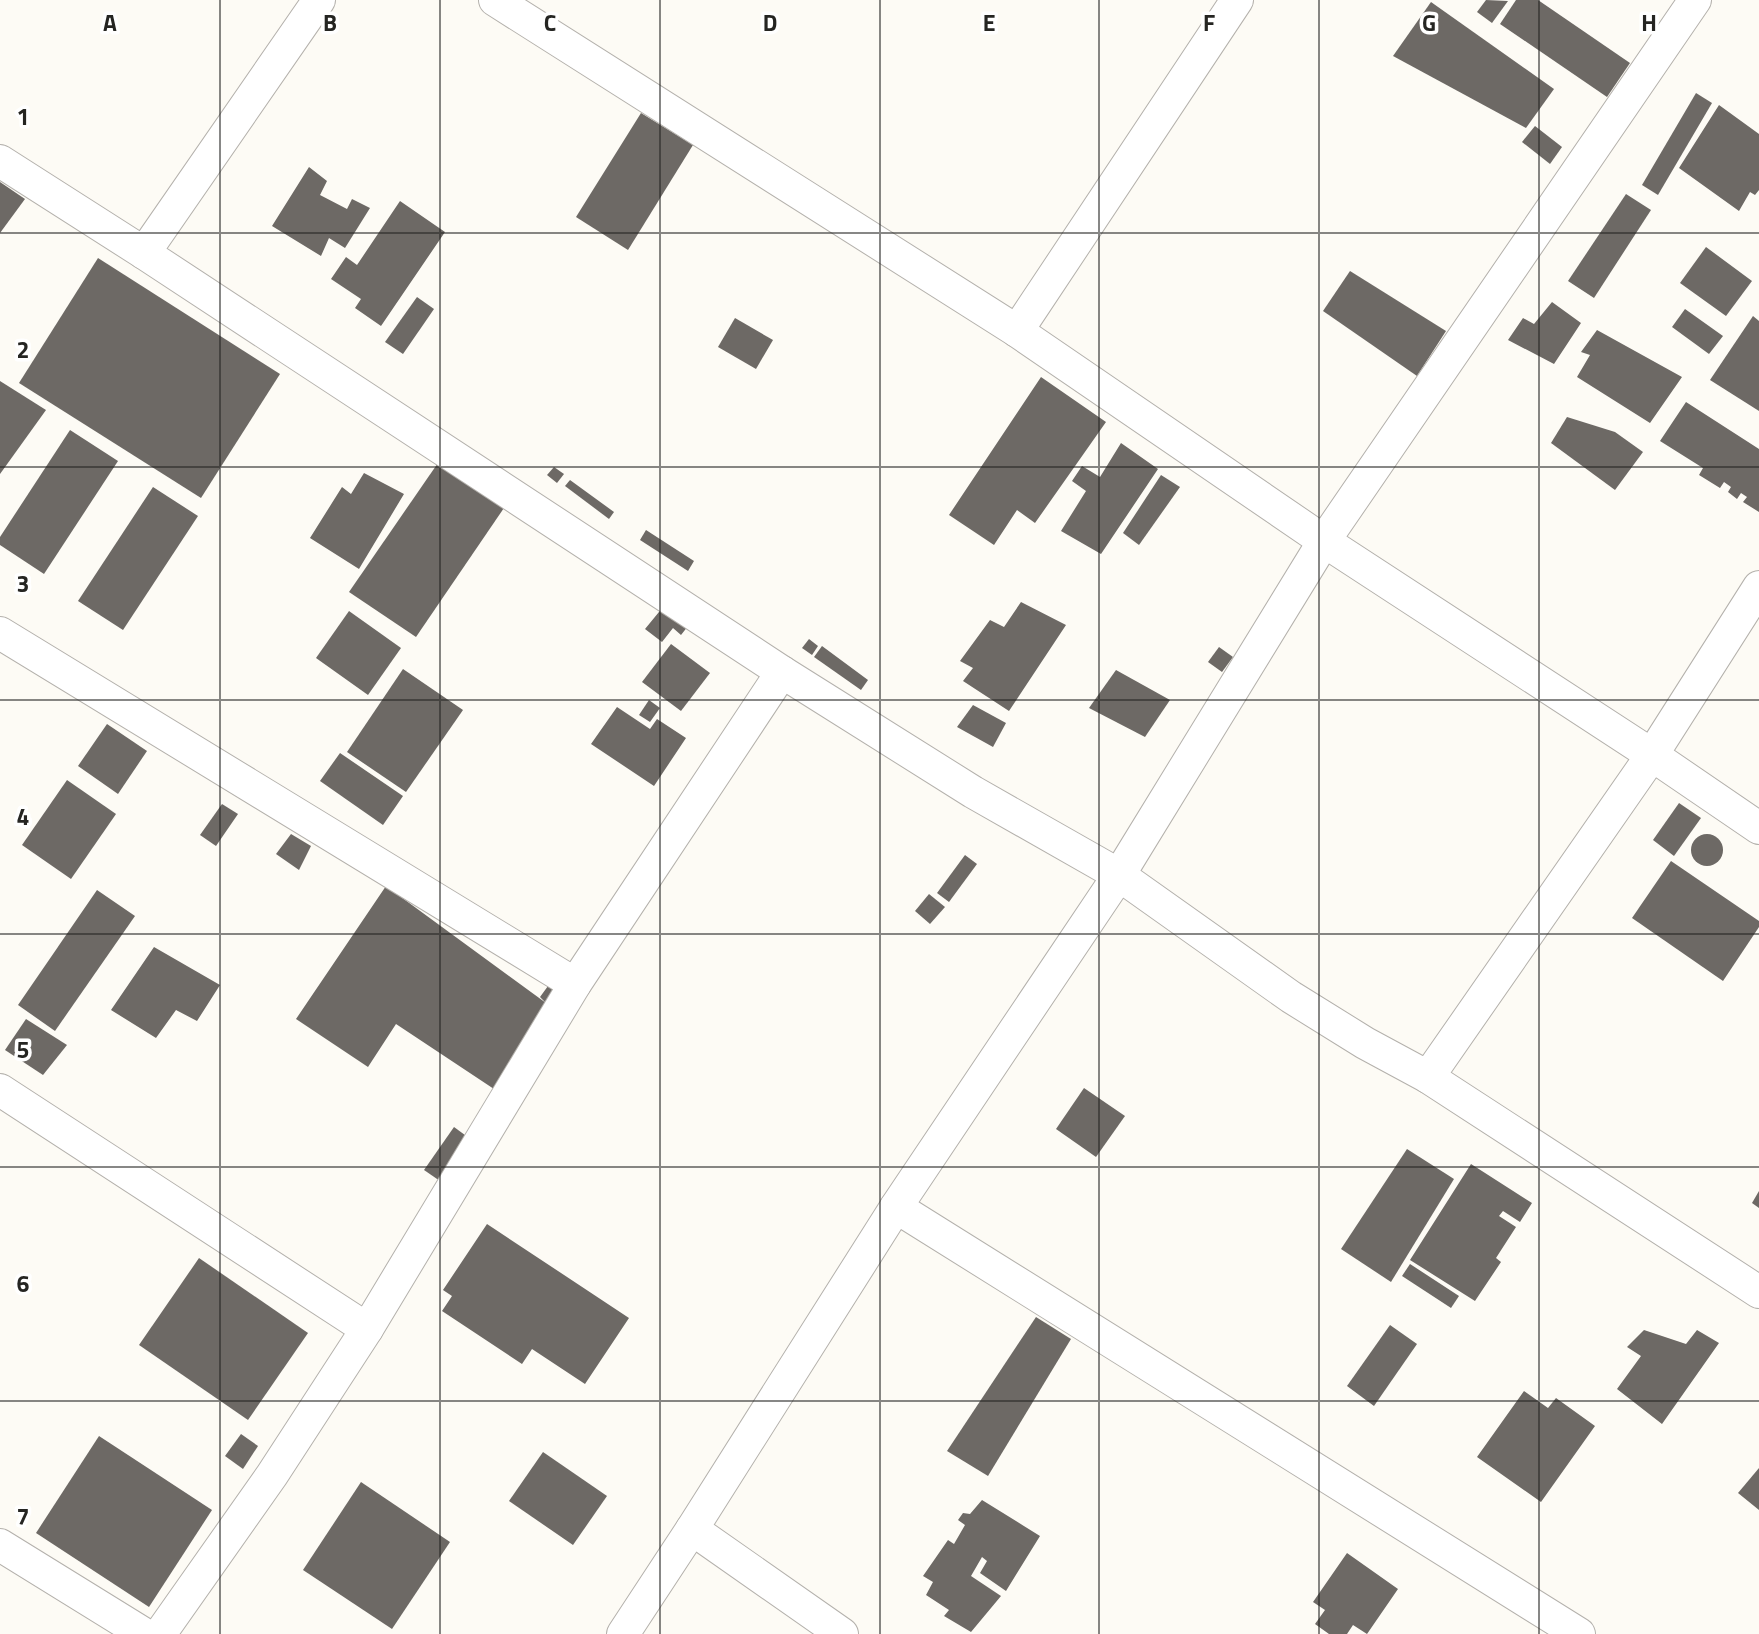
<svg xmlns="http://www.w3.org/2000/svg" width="1759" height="1634" font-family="'Titillium Web',sans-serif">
<rect width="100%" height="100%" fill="#fdfbf5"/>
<g fill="#6d6965">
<path d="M1486,0L1508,1L1492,23L1477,12Z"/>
<path d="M1516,0H1538L1630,63L1607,97L1500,24Z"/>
<path d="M1431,2L1554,89L1526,128L1393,56Z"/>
<path d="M1696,93L1712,103L1658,195L1642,185Z"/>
<path d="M1719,105L1759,134V190L1755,195L1750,192L1739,211L1679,168Z"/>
<path d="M641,113L693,145L628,250L576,217Z"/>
<path d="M1535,126L1562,147L1550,164L1522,142Z"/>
<path d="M309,167L327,181L320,195L347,209L352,199L370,208L345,248L329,238L321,256L272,226Z"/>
<path d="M0,182L25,199L0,233Z"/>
<path d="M1626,194L1651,210L1594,298L1568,281Z"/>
<path d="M400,201L445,232L381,326L355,308L361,299L331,279L346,257L357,265Z"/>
<path d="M1706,247L1752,281L1726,316L1680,283Z"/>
<path d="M98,258L280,374L201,498L19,383Z"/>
<path d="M1350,271L1446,331L1417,376L1323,311Z"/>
<path d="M417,297L434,309L403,354L385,342Z"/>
<path d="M1552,302L1581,323L1554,364L1508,340L1523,318L1534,324Z"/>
<path d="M1685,309L1723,336L1709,354L1672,327Z"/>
<path d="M1753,316L1759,321V411L1710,380Z"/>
<path d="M735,318L773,340L756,369L718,347Z"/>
<path d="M1597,330L1682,377L1650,423L1577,377L1590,355L1581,352Z"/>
<path d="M1041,377L1106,422L1035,523L1017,510L994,545L949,515Z"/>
<path d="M0,381L46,410L0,474Z"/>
<path d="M1686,402L1759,449V512L1743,502L1747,497L1741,493L1737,499L1728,492L1731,487L1724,482L1720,488L1699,475L1703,468L1660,441Z"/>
<path d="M1567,417L1615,432L1643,452L1615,490L1551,443Z"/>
<path d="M70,430L118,461L44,574L0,545V537Z"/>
<path d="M1121,443L1158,469L1101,554L1061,531L1086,491L1072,481L1082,466L1100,477Z"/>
<path d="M440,460L506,505L416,637L349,592Z"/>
<path d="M554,467L564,474L557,483L547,475Z"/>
<path d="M364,473L404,494L359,569L310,538L342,487L351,494Z"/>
<path d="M1161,475L1180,487L1139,545L1123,533Z"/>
<path d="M570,480L614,512L609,519L565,486Z"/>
<path d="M153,487L198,516L123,630L78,601Z"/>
<path d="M646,530L694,561L688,571L640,540Z"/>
<path d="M668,601L692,621L681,635L673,628L662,642L645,629Z"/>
<path d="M1021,602L1066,625L1009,711L963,681L973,668L960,661L990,620L1004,627Z"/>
<path d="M349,611L401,648L368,695L316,658Z"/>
<path d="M809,639L818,646L812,655L802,648Z"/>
<path d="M671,644L710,673L681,711L642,682Z"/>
<path d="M822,646L868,680L861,690L814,657Z"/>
<path d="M1219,647L1233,657L1222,672L1208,662Z"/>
<path d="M403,669L463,710L406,792L347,752Z"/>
<path d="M1116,670L1170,700L1145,737L1089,708Z"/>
<path d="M649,700L660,708L650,722L639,715Z"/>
<path d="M973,705L1006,723L993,747L957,727Z"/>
<path d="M617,707L650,729L657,719L686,738L654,786L591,744Z"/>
<path d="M107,724L147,751L118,794L78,766Z"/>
<path d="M340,753L403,796L383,825L320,781Z"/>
<path d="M67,780L116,814L71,879L22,845Z"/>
<path d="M1679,803L1701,818L1674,856L1653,840Z"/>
<path d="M222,804L238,814L216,846L200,835Z"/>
<path d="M291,834L311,846L299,870L276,854Z"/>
<circle cx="1707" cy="850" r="16"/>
<path d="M965,855L977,864L949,902L937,893Z"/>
<path d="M1671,861L1759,921V927L1723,981L1632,918Z"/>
<path d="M386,886L546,1003L540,997L548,986L561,995L500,1093L396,1024L368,1067L296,1019Z"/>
<path d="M97,890L135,916L55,1031L18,1005Z"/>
<path d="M929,894L945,907L930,924L915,911Z"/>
<path d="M154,947L220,985L197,1021L176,1010L156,1038L111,1010Z"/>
<path d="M26,1019L67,1045L43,1075L5,1050Z"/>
<path d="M1084,1088L1125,1116L1096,1157L1056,1129Z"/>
<path d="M454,1127L469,1138L440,1181L424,1170Z"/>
<path d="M1407,1149L1454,1179L1391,1282L1341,1249Z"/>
<path d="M1471,1164L1532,1203L1520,1222L1503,1211L1499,1216L1516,1227L1496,1258L1501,1262L1475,1301L1410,1260Z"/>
<path d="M1759,1191V1208L1752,1203Z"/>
<path d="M487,1224L629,1318L585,1384L532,1349L522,1364L442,1311L452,1296L443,1290Z"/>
<path d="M199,1258L308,1333L248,1420L139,1345Z"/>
<path d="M1410,1264L1459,1296L1451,1308L1402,1276Z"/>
<path d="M1036,1317L1071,1339L988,1476L947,1451Z"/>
<path d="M1390,1325L1417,1344L1374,1406L1347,1386Z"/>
<path d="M1644,1330L1686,1344L1697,1330L1719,1343L1662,1424L1617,1389L1641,1356L1627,1347Z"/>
<path d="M1524,1391L1548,1408L1556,1398L1595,1426L1541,1502L1477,1457Z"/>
<path d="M241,1434L258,1446L243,1469L225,1456Z"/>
<path d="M99,1436L212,1510L149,1607L36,1533Z"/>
<path d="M543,1452L607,1496L573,1545L509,1501Z"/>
<path d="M1759,1468V1510L1738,1493Z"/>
<path d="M361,1482L450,1542L392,1629L303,1570Z"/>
<path d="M982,1500L1040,1536L1006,1591L980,1573L987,1561L982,1557L971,1576L1001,1596L971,1632L944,1616L949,1610L926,1595L933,1582L923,1576L948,1540L954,1544L965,1525L958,1520L963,1513L970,1514Z"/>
<path d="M1347,1553L1398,1589L1367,1634L1353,1625L1347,1634H1329L1315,1624L1325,1610L1313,1602Z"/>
</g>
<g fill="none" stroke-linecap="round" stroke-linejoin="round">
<defs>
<g id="minor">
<path d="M495,0L1017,331L1324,541L1652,755L1759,828"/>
<path d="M0,161L144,253L782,672L973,792L1119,875L1291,997L1365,1043L1428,1077L1759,1292"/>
<path d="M144,253L319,0"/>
<path d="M1017,331L1237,0"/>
<path d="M0,633L575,984"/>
<path d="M1428,1077L1652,755L1759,587"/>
<path d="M0,1090L367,1329"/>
<path d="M896,1207L1579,1634"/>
<path d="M692,1529L842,1634"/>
<path d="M0,1545L144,1634"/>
<path d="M160,1634L272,1475L367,1329L575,984L782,672"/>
<path d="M623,1634L692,1529L896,1207L1119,875L1324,541L1695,0"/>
</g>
</defs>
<use href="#minor" stroke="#b4b1ac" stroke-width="34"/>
<use href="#minor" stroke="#fff" stroke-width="32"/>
</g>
<path fill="none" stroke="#252522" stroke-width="2" stroke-opacity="0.55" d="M220,0V1634M440,0V1634M660,0V1634M880,0V1634M1099,0V1634M1319,0V1634M1539,0V1634M0,233H1759M0,467H1759M0,700H1759M0,934H1759M0,1167H1759M0,1401H1759"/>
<g font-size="23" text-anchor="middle" font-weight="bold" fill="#252522" stroke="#fff" stroke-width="7" stroke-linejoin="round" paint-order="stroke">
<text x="110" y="31">A</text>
<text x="330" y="31">B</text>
<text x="550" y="31">C</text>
<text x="770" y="31">D</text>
<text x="989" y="31">E</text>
<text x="1209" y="31">F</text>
<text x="1429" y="31">G</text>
<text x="1649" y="31">H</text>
<text x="23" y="125">1</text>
<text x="23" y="358">2</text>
<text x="23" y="592">3</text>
<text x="23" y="825">4</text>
<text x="23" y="1058">5</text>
<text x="23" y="1292">6</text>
<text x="23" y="1525">7</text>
</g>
</svg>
